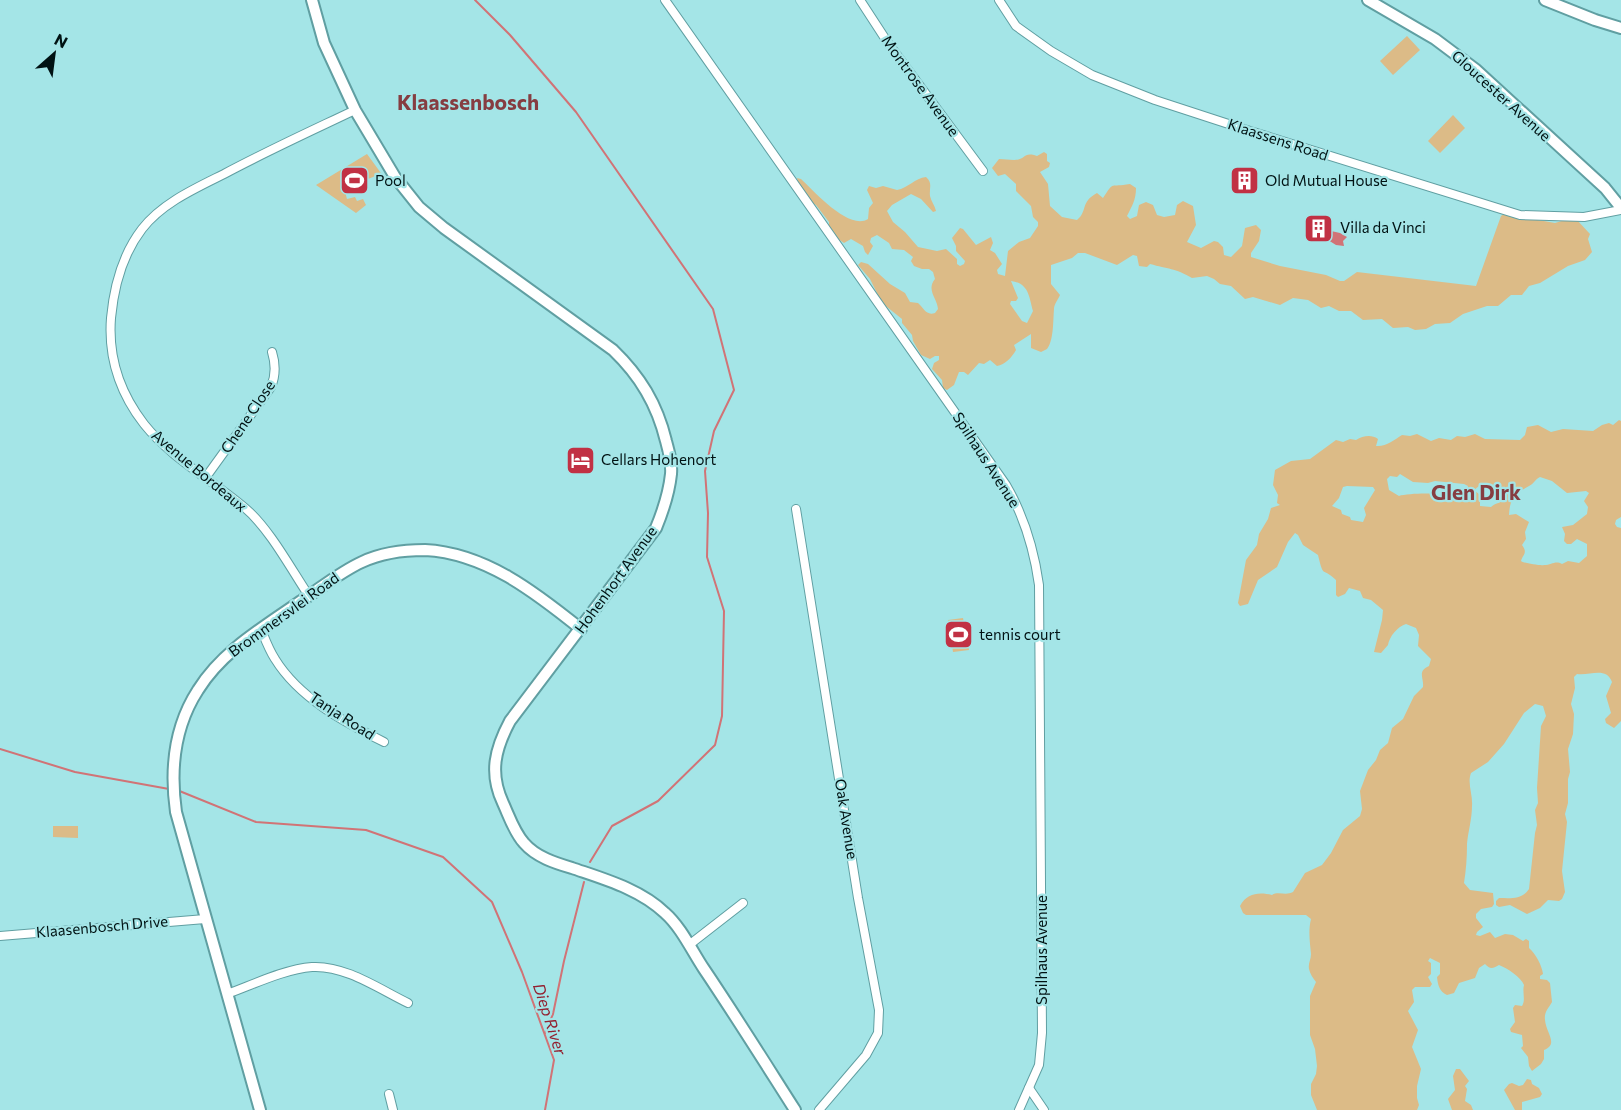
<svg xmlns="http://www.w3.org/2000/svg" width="1621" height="1110" font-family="Commissioner,sans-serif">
<rect width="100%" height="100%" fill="#a4e5e7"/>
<g fill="#dcbb87" fill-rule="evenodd">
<path d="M1407,36L1420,50L1393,75L1380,61Z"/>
<path d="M1453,115L1465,128L1440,153L1428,141Z"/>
<path d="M1044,152L1047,154V161L1050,163L1049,167L1040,172L1048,184L1050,206L1062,217L1077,220C1088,211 1080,202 1097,193L1103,198C1115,180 1109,188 1130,184L1136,188C1136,200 1132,206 1127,216L1130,219L1137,216L1139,205L1146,202L1153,205L1157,215L1164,217L1175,215L1177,205L1183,201L1193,206L1196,225L1187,242L1201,248L1214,241L1218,242L1223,247L1224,255L1231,257L1242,246L1245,228L1256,225L1261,230L1259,241L1251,253V257L1280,266L1326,275L1340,281H1344L1357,272L1476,286L1501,216L1504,214L1555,223L1568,219L1577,220L1590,234L1588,239L1592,252L1585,260L1568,266L1540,283L1529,286L1522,295H1511L1498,306H1487L1463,314L1450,323L1435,324L1426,329L1415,330L1408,327L1393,328L1382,319L1363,320L1351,311H1339L1329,306L1321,308L1308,300L1293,298L1280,305L1253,297L1245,299L1231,286L1220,284L1214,279L1207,276L1192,278C1175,268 1168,269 1150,264L1147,267L1139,266L1137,256L1133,255L1117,265L1085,253H1078L1072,258L1051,265V284L1060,295C1058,300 1054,304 1054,309C1053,320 1054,340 1047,349L1041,352L1031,348V334L1014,345L1016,350C1012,357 1005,365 997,366L990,360L984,364L979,363L968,375L964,372H959L954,385L947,390L943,388L942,380L932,369L934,363L939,360V356H935L930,359L921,355L913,341L912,335L902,323V319L882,303L870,279L858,265L861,262L868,264L890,284L905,293L910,302L918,303C924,308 926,316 935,313L938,309C937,298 926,290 935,279L933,272L929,269H922L914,266L911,261L913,257L904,250L892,249L889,243L877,235L871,238L870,242L873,246L868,255L865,252L863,246L851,239L844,243L838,239L829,228V222L816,205L809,201L799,186L797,178L801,179C814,191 849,231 868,219L869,208L873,203L867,190L869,186L876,188L883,186L897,190C908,188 915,178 926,177C933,183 929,188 930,196C931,201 935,206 936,211L933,212L921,199L911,194L892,205L887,211L893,222L905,232L918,247L937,251L946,249L957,259V264L960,266L964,264L965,261L956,251V246L952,238L960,228L963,229L976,245L991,237L993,243L990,250L995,253L1002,264L997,270L998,274L1005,276L1008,251L1019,242L1030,238L1038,226V222L1033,217L1031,206L1016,191V184L1005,174L998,176L992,168L999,159C1004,159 1009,160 1014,160C1026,160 1023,151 1037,156ZM1011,281C1029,283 1029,297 1033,311L1027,323L1022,321L1010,304L1011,301H1016L1018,298Z"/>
<path d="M367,154L386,180L384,182L378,175L368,179L366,175L350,180L351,186L344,188L347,199L355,197L357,201L363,199L366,205L356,213L316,185Z"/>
<path d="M1619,420L1621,421V517L1616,520L1615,524L1617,527L1621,528V721L1614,728L1606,723L1605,719L1611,713L1606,696L1612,682C1606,666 1590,676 1577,674L1574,677L1575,688L1571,704L1574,714L1573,734L1568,749L1570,772L1568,779V803L1565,814L1567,822L1562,871L1565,892L1562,899L1559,901L1548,900L1540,908L1527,914L1510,905L1499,907L1496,905V901L1499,898C1510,898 1522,900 1529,889L1535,833L1537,825L1535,810L1538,803L1537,788L1541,726L1546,716L1543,706L1535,704L1524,713L1504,744L1488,762L1471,773C1467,783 1473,795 1472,806C1472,819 1468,832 1467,844C1467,858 1466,870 1464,883L1470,890L1493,893L1494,904L1492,907L1481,909L1476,914V918L1483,927L1477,932L1476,935L1480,936L1490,932L1495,938L1505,934L1513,935L1523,941L1526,939L1529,941V948C1536,954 1542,966 1543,974L1540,976V979L1547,980L1550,983L1552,1002C1548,1009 1544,1012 1545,1020C1546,1033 1559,1044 1544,1050V1059L1541,1064L1532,1071L1529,1066L1528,1057L1521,1048L1523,1046L1522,1035L1511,1032L1510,1029L1515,1022L1513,1008L1515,1005L1522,1006C1526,1000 1522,992 1524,985C1521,977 1507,968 1499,965C1492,969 1490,969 1485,964L1479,968L1475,978L1459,983L1454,993L1447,995C1439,991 1438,985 1437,977L1440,974V963L1430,958L1428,961L1431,963V974L1428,977L1432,984L1430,987H1415L1412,990L1414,1002L1408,1011L1418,1030L1412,1047L1421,1069L1417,1086V1098L1419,1105L1417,1110H1317L1311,1095V1084L1316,1074L1317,1066L1315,1049L1310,1035V996L1316,982C1313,978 1310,974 1309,969C1308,963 1311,960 1311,954C1310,943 1308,931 1311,919L1306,915H1246L1243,913L1240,906C1247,893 1259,892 1272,895C1278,891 1286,896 1293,892L1305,873L1322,865L1331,853L1343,830L1360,816L1362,809L1360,791L1368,770L1376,760L1380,750L1388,743L1392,728L1403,719L1414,696L1423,687C1424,678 1417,671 1429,666L1431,659L1418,646L1419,635L1416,628L1406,624C1398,626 1389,637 1388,645L1381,653L1374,652L1382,620L1383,610L1371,600L1363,598L1360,591L1349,588L1345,594L1338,597L1336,595V580C1322,566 1324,580 1318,555L1303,545L1298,535L1295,533L1288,542L1277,567L1258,580L1248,604L1240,606L1238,603L1246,560L1257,545L1259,534L1268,519L1271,508L1280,505L1277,503L1278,495L1273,485L1275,470L1291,461L1310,459L1336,440L1343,442L1350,439L1356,440C1363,436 1371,434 1378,439L1376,446C1386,447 1394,440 1402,435L1410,436L1417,434L1431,441L1439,438L1451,440L1457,436L1465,437L1475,434L1485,439L1520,440L1525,435L1527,427L1538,425L1551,432L1563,429L1593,431L1602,425L1609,423L1613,425ZM1400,474L1413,482L1428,483L1435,481L1464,484L1468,486L1465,499L1463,501L1452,498L1445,500C1441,499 1435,494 1432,494C1427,493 1405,494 1399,496L1389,490L1387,479L1390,476L1397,477ZM1540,477L1552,481L1567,493L1586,491L1589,493L1584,501L1588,507L1587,514L1573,525L1562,527L1565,534L1564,541L1567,544H1571L1577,539L1587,544V556L1579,563L1568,561L1562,564C1555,560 1552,565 1544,565C1541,566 1523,563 1521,561C1523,554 1528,553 1522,545L1526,539L1525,532L1529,522L1516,514L1509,515C1510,498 1514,494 1529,486C1534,484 1535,479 1540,477ZM1347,486L1373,487L1375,490L1364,508L1366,515L1363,522L1351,520L1350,517L1342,514L1341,510L1332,506L1339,498L1343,487ZM1479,486L1505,490L1506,497C1502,504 1496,502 1491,507L1480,506V495L1474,490Z"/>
<path d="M963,618L969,650L953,652L948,620Z"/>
<path d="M53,826H78V838L53,837Z"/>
<path d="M1456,1069H1460L1469,1081L1465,1086L1467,1089L1465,1101L1471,1105L1473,1110H1452L1448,1099L1455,1090L1453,1076Z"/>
<path d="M1527,1079L1531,1080L1532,1084L1539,1088L1542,1094L1540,1097L1522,1102V1110H1515L1504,1090L1509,1084L1512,1083L1519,1086L1523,1085Z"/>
</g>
<path fill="#d17376" d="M1331,231L1340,233L1347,237L1343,241L1344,246L1336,245L1328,240L1332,237Z"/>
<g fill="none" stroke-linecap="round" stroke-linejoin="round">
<g stroke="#d17376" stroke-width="2">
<path d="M475,0L510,35L576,112L713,309L734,390L714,431L705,471L708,513L707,557L724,611L722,716L715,745L658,801L612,826L590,862"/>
<path d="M0,749L75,772L169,789"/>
<path d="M177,790L256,822L366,830L443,857L492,902L522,972L554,1060L545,1110"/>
<path d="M545,1033L553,1014L564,961L584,882"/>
</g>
<defs>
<g id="street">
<path d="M665,0L1006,485C1024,516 1034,549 1039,585L1042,1033L1039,1065L1019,1110"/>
<path d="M860,0L888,43L983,171"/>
<path d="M999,0L1016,26L1051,51L1092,75L1155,100L1250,131L1520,215L1584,217L1621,210"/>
<path d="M206,477L271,387C276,375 276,365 272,352"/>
<path d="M796,509L858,898L879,1010L878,1033L866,1055L819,1110"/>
<path d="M309,596C291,569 269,528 245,508C212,480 171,458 144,424C120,393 108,357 111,318C114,286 122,255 142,229C162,203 196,188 224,174C267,151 311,131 355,110"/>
<path d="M261,629C265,639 269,650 275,659C299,698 344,722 384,742"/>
<path d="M0,936L205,919"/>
<path d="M689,945L743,903"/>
<path d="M227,994C252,985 285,969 312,967C345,965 379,989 408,1003"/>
<path d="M1029,1088L1044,1110"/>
<path d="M389,1094L393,1110"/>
</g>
<g id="secondary">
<path d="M312,0L324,43L355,110L395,177L419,207L444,228L613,350C640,376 657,404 666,441C669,452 672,463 671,474C669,493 663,511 656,528L510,721C495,749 489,773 503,803C509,816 514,832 524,843C536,857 555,863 572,868C604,879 640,889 665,913C681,927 692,951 704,969C735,1015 765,1063 795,1110"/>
<path d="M1368,0L1435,39L1475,69L1605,188L1621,208"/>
<path d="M1545,0L1595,20L1621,28"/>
<path d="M260,1110L176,812C170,770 174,727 198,690C222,651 264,627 301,601C321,588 340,572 362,562C381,553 404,550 425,550C485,553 535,592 581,629"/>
</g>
</defs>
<use href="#street" stroke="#609fa2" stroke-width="10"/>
<use href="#secondary" stroke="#609fa2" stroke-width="14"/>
<use href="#street" stroke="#fff" stroke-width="8"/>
<use href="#secondary" stroke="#fff" stroke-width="10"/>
</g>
<defs>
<symbol id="stadium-square" viewBox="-11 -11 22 22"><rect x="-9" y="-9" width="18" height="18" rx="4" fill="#c13144" stroke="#a4e5e7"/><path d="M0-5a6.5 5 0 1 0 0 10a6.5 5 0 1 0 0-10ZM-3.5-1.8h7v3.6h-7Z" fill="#fff"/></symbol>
<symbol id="building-square" viewBox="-11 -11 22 22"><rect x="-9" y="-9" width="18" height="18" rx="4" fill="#c13144" stroke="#a4e5e7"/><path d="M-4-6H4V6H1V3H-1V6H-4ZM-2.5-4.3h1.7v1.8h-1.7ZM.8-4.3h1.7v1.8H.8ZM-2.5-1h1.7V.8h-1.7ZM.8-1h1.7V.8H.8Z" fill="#fff"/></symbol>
<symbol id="hotel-square" viewBox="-11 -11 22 22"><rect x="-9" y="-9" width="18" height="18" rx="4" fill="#c13144" stroke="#a4e5e7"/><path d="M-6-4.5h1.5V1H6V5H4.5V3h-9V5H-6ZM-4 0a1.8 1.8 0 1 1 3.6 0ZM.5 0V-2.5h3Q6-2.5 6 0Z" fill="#fff"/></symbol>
</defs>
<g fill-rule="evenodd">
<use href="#stadium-square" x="338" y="164" width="33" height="33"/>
<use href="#building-square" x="1228" y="164" width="33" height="33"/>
<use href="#building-square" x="1302" y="212" width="33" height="33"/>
<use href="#hotel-square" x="564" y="444" width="33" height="33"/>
<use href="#stadium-square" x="942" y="618" width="33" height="33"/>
</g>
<g text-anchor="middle" stroke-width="4.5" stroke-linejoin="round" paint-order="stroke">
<g font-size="15" fill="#001213" stroke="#a4e5e7">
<text transform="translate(920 86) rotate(54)" y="5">Montrose Avenue</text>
<text transform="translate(1501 96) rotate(42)" y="5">Gloucester Avenue</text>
<text transform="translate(1278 140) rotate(18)" y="5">Klaassens Road</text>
<text transform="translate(248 417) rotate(-56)" y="5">Chene Close</text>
<text transform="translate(986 460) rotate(57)" y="5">Spilhaus Avenue</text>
<text transform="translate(199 471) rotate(40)" y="5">Avenue Bordeaux</text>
<text transform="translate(616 580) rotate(-54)" y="5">Hohenhort Avenue</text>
<text transform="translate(284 615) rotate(-36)" y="5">Brommersvlei Road</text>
<text transform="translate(342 716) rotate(33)" y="5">Tanja Road</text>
<text transform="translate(846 819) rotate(81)" y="5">Oak Avenue</text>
<text transform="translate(102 927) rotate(-5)" y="5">Klaasenbosch Drive</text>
<text transform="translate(1042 950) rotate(-90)" y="5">Spilhaus Avenue</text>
</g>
<g font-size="15" fill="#001213" stroke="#a4e5e7" text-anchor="start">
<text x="375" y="186">Pool</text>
<text x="1265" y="186">Old Mutual House</text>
<text x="1340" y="233">Villa da Vinci</text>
<text x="601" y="465">Cellars Hohenort</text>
<text x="979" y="640">tennis court</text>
</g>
<g font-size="16" font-style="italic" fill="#932130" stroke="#a4e5e7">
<text transform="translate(550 1019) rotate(72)" y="6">Diep River</text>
</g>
<g font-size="21" font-weight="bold" fill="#863d41" stroke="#a4e5e7">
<text x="468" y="110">Klaassenbosch</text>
<text x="1476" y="500">Glen Dirk</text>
</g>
</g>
<g transform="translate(54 54) rotate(28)" stroke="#a4e5e7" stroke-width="4.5" paint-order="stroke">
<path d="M0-4.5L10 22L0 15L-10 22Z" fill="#001213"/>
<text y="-9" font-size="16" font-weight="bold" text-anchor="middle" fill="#001213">N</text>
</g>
</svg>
